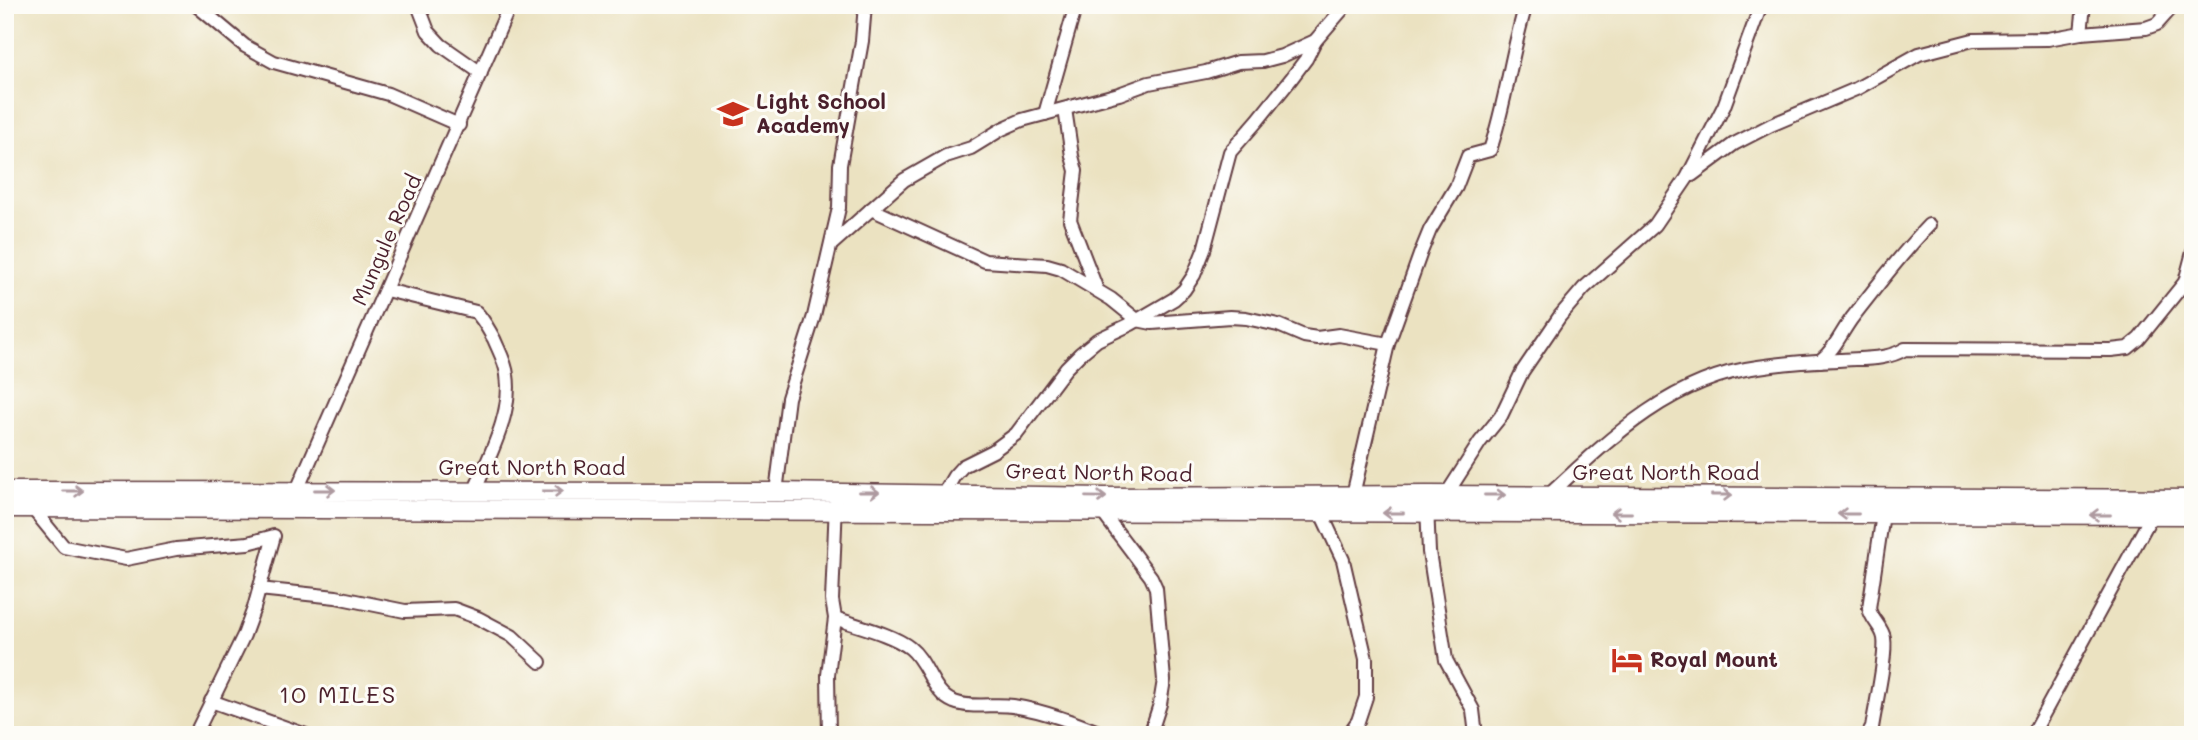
<svg xmlns="http://www.w3.org/2000/svg" width="2198" height="740" font-family="Mali,sans-serif">
<rect width="100%" height="100%" fill="#fdfcf7"/>
<filter id="ink" filterUnits="userSpaceOnUse"><feTurbulence type="fractalNoise" baseFrequency=".0143" numOctaves="2"/><feDisplacementMap in="SourceGraphic" scale="14" xChannelSelector="R" yChannelSelector="G"/><feConvolveMatrix kernelMatrix="1 2 1 2 8 2 1 2 1" color-interpolation-filters="sRGB"/></filter>
<filter id="wash" filterUnits="userSpaceOnUse"><feTurbulence type="fractalNoise" baseFrequency=".00686" numOctaves="4" result="noise"/><feDisplacementMap in="SourceGraphic" scale="28" xChannelSelector="R" yChannelSelector="G"/><feGaussianBlur stdDeviation="1.57" result="paint"/><feColorMatrix in="noise" values="0 0 0 0 0 0 0 0 0 0 0 0 0 0 0 0 0 1.4 0 .05"/><feComposite in="paint" operator="in"/></filter>
<g filter="url(#wash)">
<rect width="100%" height="100%" fill="#ebe2c1"/>
</g>
<g filter="url(#ink)">
<g fill="none" stroke-linecap="round" stroke-linejoin="round">
<defs>
<g id="minor">
<path d="M196,5L245,46L274,62L388,94L459,125"/>
<path d="M418,5L428,31L441,45L481,73"/>
<path d="M2081,33L2084,5"/>
<path d="M1065,109L1072,156L1076,171L1070,220L1097,290"/>
<path d="M1045,114L1076,5"/>
<path d="M1692,175L1734,144L1771,125L1856,89L1919,54L1973,40L2048,39L2081,33L2146,28L2157,24L2174,5"/>
<path d="M871,209L985,261L1047,265L1061,269L1111,299L1137,320L1152,323L1230,317L1246,318L1278,325L1304,336L1317,338L1339,335L1388,344"/>
<path d="M832,244L904,180L946,156L971,148L1002,129L1022,120L1119,94L1149,83L1206,72L1238,62L1263,61L1282,56L1315,41L1346,5"/>
<path d="M386,290L476,312C484,320 488,329 494,339C499,351 506,363 507,375C513,413 489,456 475,490"/>
<path d="M1820,361C1835,349 1841,333 1852,318C1877,286 1901,254 1929,225"/>
<path d="M297,490L510,5"/>
<path d="M776,492L788,398L814,316L839,208L840,165L862,41L865,5"/>
<path d="M944,493L954,476L963,466L993,451L1016,434L1066,368L1080,354L1097,340L1131,324L1174,299L1184,290L1194,275L1204,250L1230,152L1258,120L1291,79L1306,59L1315,41"/>
<path d="M1353,495L1388,344L1421,252L1430,230L1456,187L1468,156L1490,150C1506,103 1511,53 1526,5"/>
<path d="M1446,495L1480,442L1501,416L1522,372L1560,316L1584,288L1655,225L1687,178L1724,106L1761,5"/>
<path d="M1549,495C1610,438 1672,378 1758,367C1785,363 1812,361 1838,360C1861,358 1885,361 1905,349L2111,350L2128,348L2139,339L2185,282L2193,252"/>
<path d="M1427,506L1429,552L1446,660L1473,710L1476,735"/>
<path d="M33,509L64,547L126,559L176,549L248,543L274,536L254,608L244,635L195,735"/>
<path d="M1102,512L1151,577L1156,588L1164,680L1160,704L1150,735"/>
<path d="M1321,513L1343,560L1366,659V697L1358,721L1348,735"/>
<path d="M259,589L336,597L405,611L454,609L478,618L512,636L540,662"/>
<path d="M835,618C857,626 892,634 910,648C928,662 932,694 954,702C972,709 994,703 1013,706C1045,711 1076,723 1106,735"/>
<path d="M211,701L306,735"/>
<path d="M829,735L828,675L835,618L832,600L836,503"/>
<path d="M1868,735L1872,728C1875,707 1887,656 1884,638C1882,626 1871,620 1869,608L1883,514"/>
<path d="M2032,735L2152,515"/>
</g>
<g id="highway">
<path d="M5,491L776,492L1105,497L1427,495L2193,499"/>
<path d="M5,508L2193,515"/>
</g>
</defs>
<use href="#minor" stroke="#623c42" stroke-width="16"/>
<use href="#highway" stroke="#623c42" stroke-width="21"/>
<use href="#minor" stroke="#fff" stroke-width="12"/>
<use href="#highway" stroke="#fff" stroke-width="18"/>
</g>
<defs><path id="oneway-shaft" d="M-6 0H5M1.5-3L5.5 0L1.5 3" fill="none" stroke-width="1.6" stroke-linecap="round" stroke-linejoin="round" transform="scale(1.75)"/></defs>
<g stroke="#ae9aa0">
<use href="#oneway-shaft" transform="translate(325 490)"/>
<use href="#oneway-shaft" transform="translate(73 491)"/>
<use href="#oneway-shaft" transform="translate(553 491)"/>
<use href="#oneway-shaft" transform="translate(869 492)"/>
<use href="#oneway-shaft" transform="translate(1495 495)"/>
<use href="#oneway-shaft" transform="translate(1722 495)"/>
<use href="#oneway-shaft" transform="translate(1096 497) rotate(1)"/>
<use href="#oneway-shaft" transform="translate(1393 513) rotate(-180)"/>
<use href="#oneway-shaft" transform="translate(1621 513) rotate(-180)"/>
<use href="#oneway-shaft" transform="translate(1848 514) rotate(-180)"/>
<use href="#oneway-shaft" transform="translate(2100 515) rotate(-180)"/>
</g>
</g>
<defs>
<symbol id="school-bare" viewBox="-9 -9 18 18"><path d="M0-5L7-2L0 1L-7-2ZM-4 1L0 2.5L4 1V4Q0 6-4 4Z" fill="#c8321e" stroke="#fdfcf7" stroke-width="2.5" paint-order="stroke"/></symbol>
<symbol id="hotel-bare" viewBox="-9 -9 18 18"><path d="M-6-4.5h1.5V1H6V5H4.5V3h-9V5H-6ZM-4 0a1.8 1.8 0 1 1 3.6 0ZM.5 0V-2.5h3Q6-2.5 6 0Z" fill="#c8321e" stroke="#fdfcf7" stroke-width="2.5" paint-order="stroke"/></symbol>
</defs>
<g fill-rule="evenodd">
<use href="#school-bare" x="711" y="92" width="44" height="44"/>
<use href="#hotel-bare" x="1605" y="638" width="44" height="44"/>
</g>
<g text-anchor="middle" stroke-width="6" stroke-linejoin="round" paint-order="stroke">
<g font-size="21" font-weight="bold" fill="#4a1f2b" stroke="#fdfcf7" text-anchor="start">
<text x="756" y="109">Light School<tspan x="756" dy="24">Academy</tspan></text>
<text x="1650" y="667">Royal Mount</text>
</g>
<g font-size="21" fill="#4a1f2b" stroke="#fdfcf7">
<text transform="translate(387 240) rotate(-66)" y="7">Mungule Road</text>
<text x="532" y="475">Great North Road</text>
<text transform="translate(1099 473) rotate(1)" y="7">Great North Road</text>
<text x="1666" y="480">Great North Road</text>
</g>
<g font-size="24" letter-spacing="2" fill="#4a1f2b" stroke="#fdfcf7">
<text x="338" y="703">10 MILES</text>
</g>
</g>
<rect width="2198" height="740" fill="none" stroke="#fdfcf7" stroke-width="28"/>
</svg>
